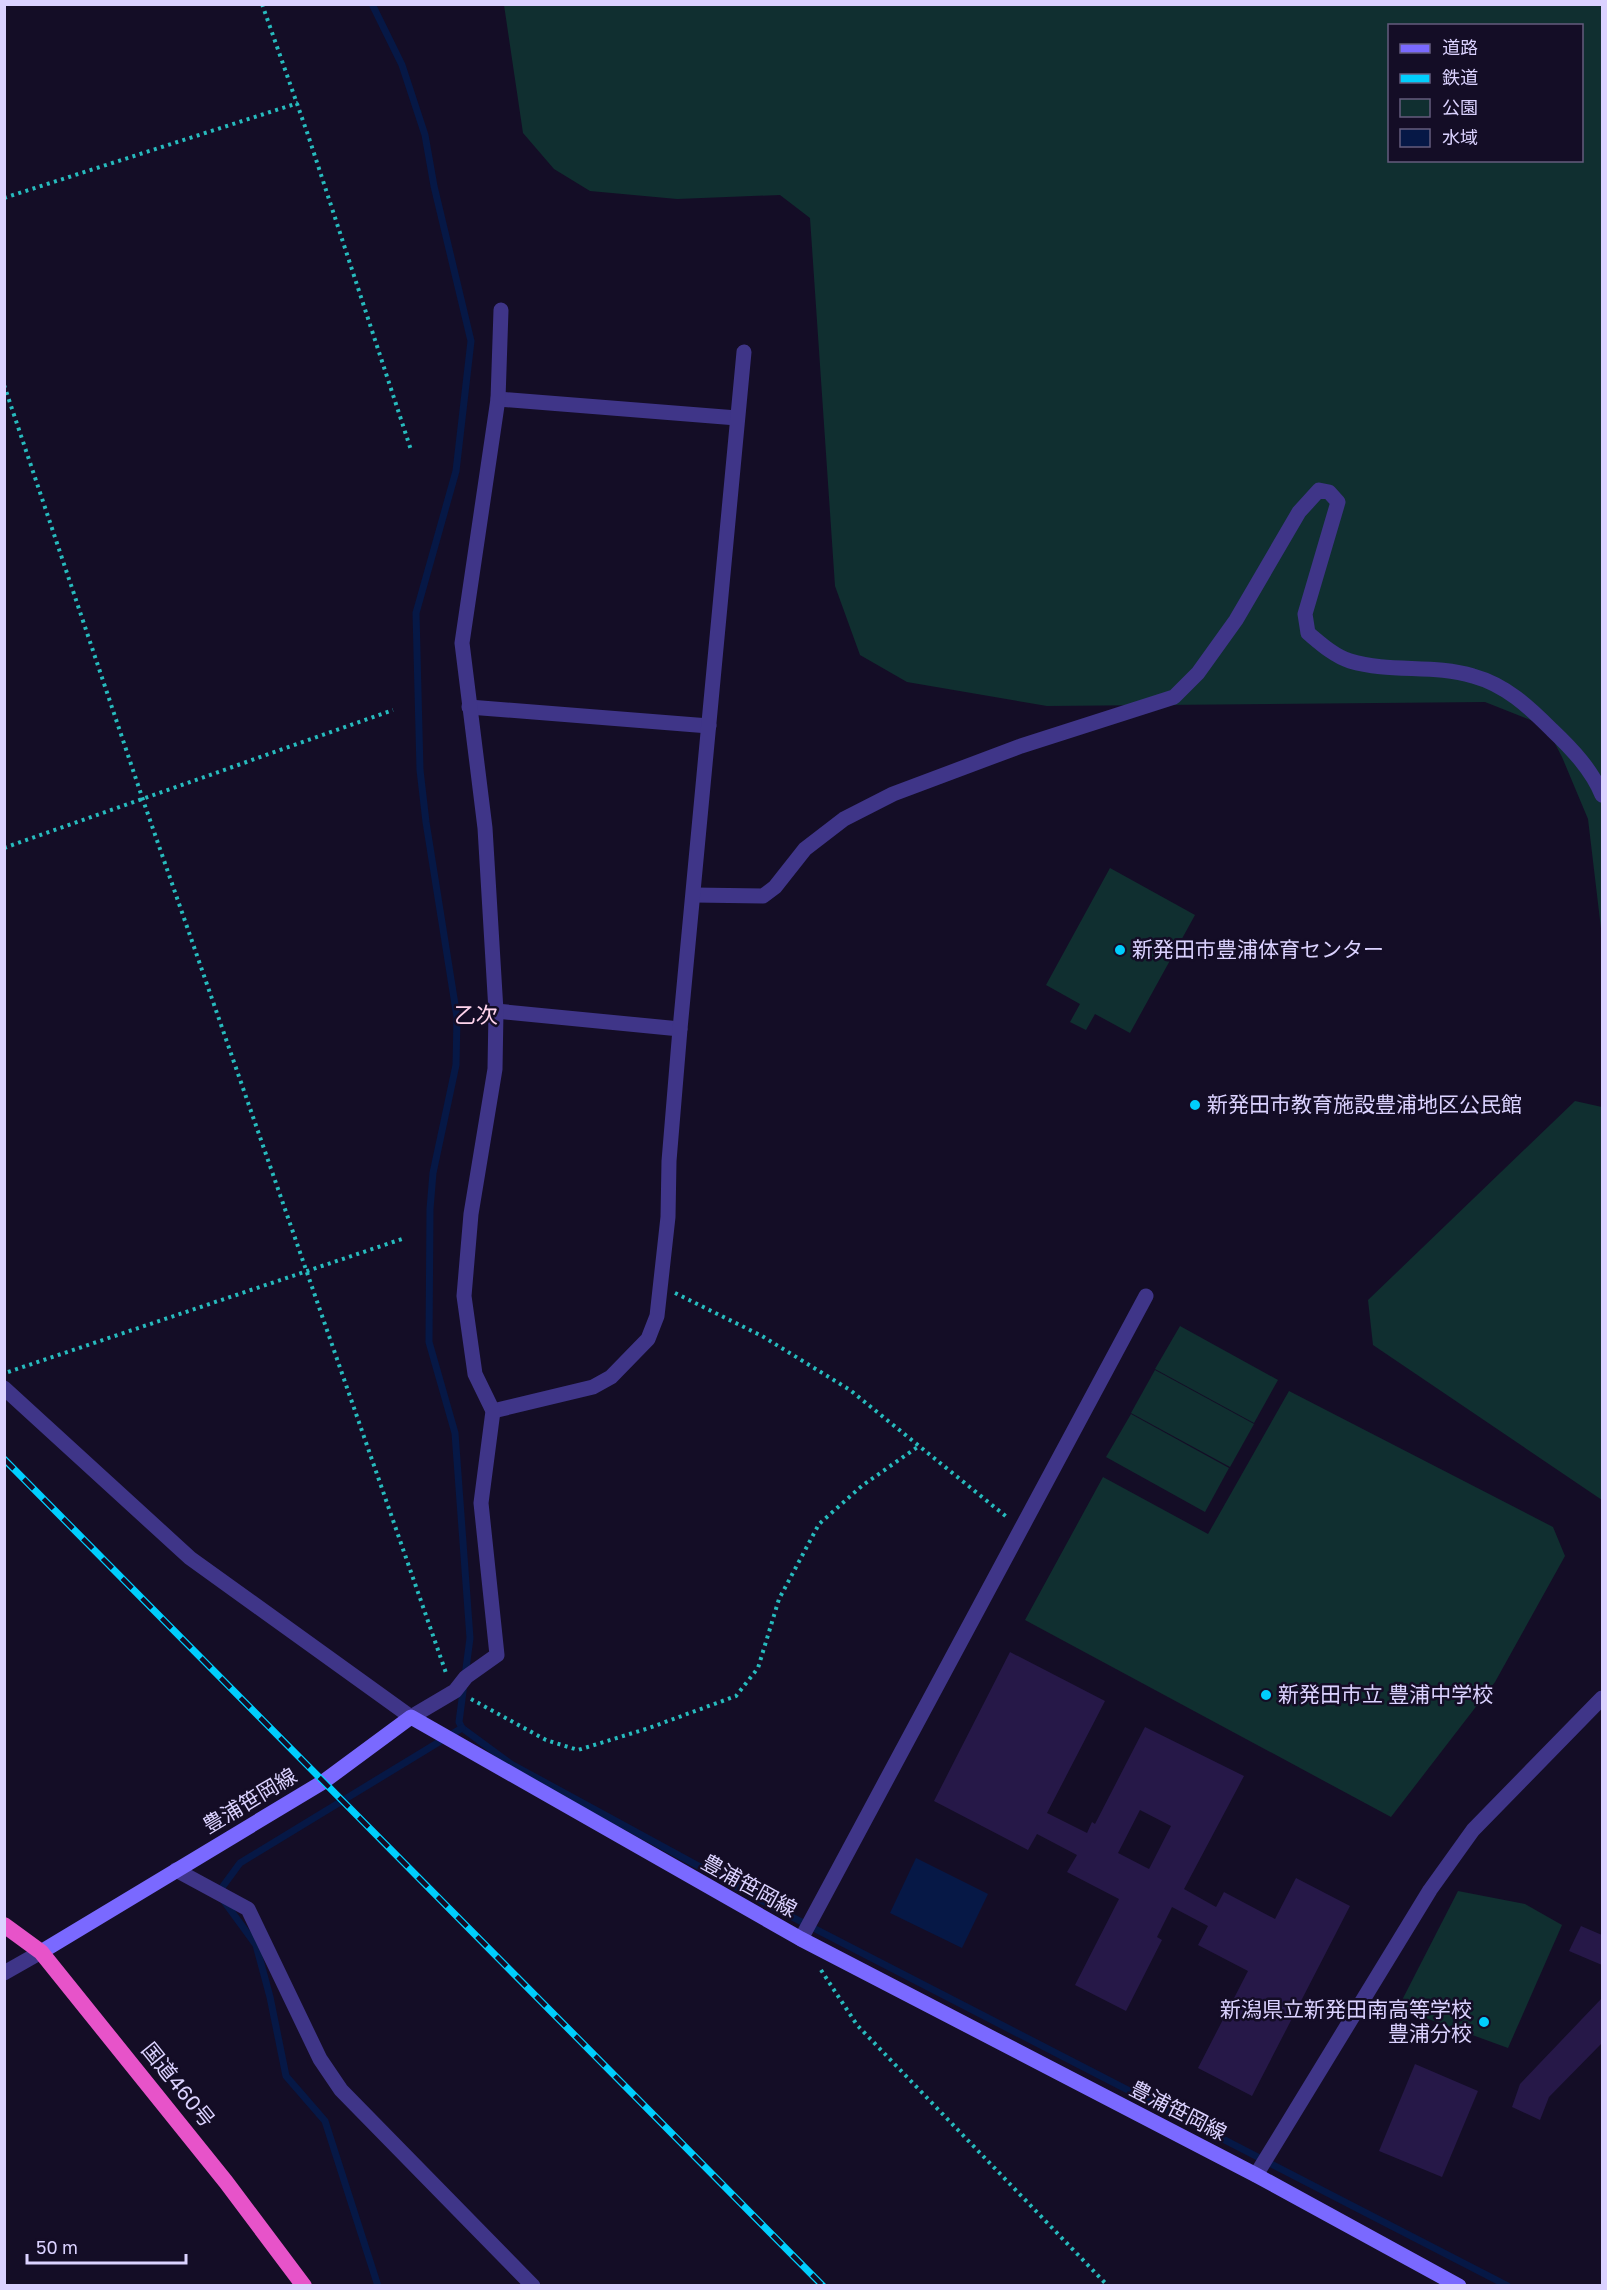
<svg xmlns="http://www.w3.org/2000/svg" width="1607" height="2290" font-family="'Golos Text','Noto Sans JP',sans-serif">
<rect width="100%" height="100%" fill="#140d26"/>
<g fill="#102f30" fill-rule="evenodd">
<path d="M504,5H1602V937L1588,819L1562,757L1550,734L1538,723L1485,702L1047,706L907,682L860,655L835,586L810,218L780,195L677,199L590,191L554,169L523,133ZM1390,26H1582V160H1390Z"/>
<path d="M1110,868L1195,915L1130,1033L1095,1014L1086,1030L1070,1022L1080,1004L1046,985Z"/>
<path d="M1575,1101L1602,1107V1500L1373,1345L1368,1300Z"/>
<path d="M1180,1326L1278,1380L1254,1423L1155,1369Z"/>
<path d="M1155,1370L1254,1424L1230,1467L1131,1413Z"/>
<path d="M1289,1391L1553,1527L1565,1556L1495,1682L1391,1817L1025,1620L1103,1477L1208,1534Z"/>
<path d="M1131,1414L1229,1468L1205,1512L1106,1457Z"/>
<path d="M1458,1891L1525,1904L1562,1925L1508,2048L1398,2008Z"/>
</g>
<path fill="#061846" d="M916,1858L988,1894L962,1948L890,1913Z"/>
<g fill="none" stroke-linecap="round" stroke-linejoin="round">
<g stroke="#061846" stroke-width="7">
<path d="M372,4L402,65L425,135L434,186L471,341L456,471L416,613L420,770L426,822L457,1017L456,1065L433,1173L430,1209L429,1342L455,1433L470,1638L459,1722L462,1728L511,1764L794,1918L1508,2286"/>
<path d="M378,2286L325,2121L286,2076L270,1997L256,1945L218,1893L240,1863L462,1728"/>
</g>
</g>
<g fill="#261848" fill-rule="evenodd">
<path d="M1010,1652L1105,1701L1047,1813L1087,1833L1092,1822L1095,1824L1145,1727L1244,1776L1184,1889L1216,1907L1224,1892L1275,1919L1296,1878L1350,1906L1252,2096L1198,2068L1248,1971L1198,1945L1208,1926L1172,1907L1157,1937L1162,1940L1126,2011L1075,1985L1119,1899L1067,1872L1077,1855L1037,1834L1028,1850L934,1801ZM1140,1810L1171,1826L1149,1869L1118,1853Z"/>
<path d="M1581,1926L1602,1935V1965L1569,1951Z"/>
<path d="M1602,1998V2043L1549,2097L1540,2120L1512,2107L1520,2084Z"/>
<path d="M1415,2064L1478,2091L1442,2177L1379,2151Z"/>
</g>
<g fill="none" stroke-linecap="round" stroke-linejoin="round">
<g stroke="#27bbbe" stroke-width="4" stroke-dasharray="3 4.5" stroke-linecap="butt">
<path d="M262,4L308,135L411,450"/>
<path d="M4,198L298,103"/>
<path d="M4,385L143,800L446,1673"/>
<path d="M4,848L393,710"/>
<path d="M675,1293L762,1336L850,1390L1008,1518"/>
<path d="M8,1372L402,1239"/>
<path d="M471,1699L546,1740L578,1750L649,1728L736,1696L758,1668L779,1599L819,1524L863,1485L919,1446"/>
<path d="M821,1970L857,2025L1108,2286"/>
</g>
<g stroke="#3f3588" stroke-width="15">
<path d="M498,399L737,418"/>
<path d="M469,707L709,726"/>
<path d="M694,895L763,896L775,887L805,849L844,819L893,794L1021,746L1174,697L1198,673L1236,620L1299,512L1319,490L1329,492L1338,502L1305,614L1308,633C1320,643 1334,656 1350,661C1390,673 1434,664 1473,676C1506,685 1529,707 1552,730C1572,749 1592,770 1602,795"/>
<path d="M496,1011L680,1029"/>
<path d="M493,1411L593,1387L611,1377L648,1339L657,1316L668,1217L669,1161L680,1029L744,352"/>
<path d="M411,1717L455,1691L466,1677L497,1655L481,1503L493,1411L475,1374L464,1296L471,1214L495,1069L496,1011L485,828L462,643L498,399L501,310"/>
<path d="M176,1870L248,1909L320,2059L341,2090L533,2286"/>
</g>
<g stroke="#3f3588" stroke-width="15">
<path d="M4,1388L190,1558L411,1717"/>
<path d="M801,1939L1146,1296"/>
<path d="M4,1973L41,1952"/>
<path d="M1256,2175L1430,1890L1473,1830L1602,1698"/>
</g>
<path stroke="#7a69ff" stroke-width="15" d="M41,1952L323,1782L411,1717L801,1939L1256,2175L1459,2286"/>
<path stroke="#e753c9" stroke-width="16" d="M4,1925L41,1952L226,2182L304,2286"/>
<defs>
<path id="rail" d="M4,1459L823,2286"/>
</defs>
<use href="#rail" stroke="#00cefd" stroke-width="7"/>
<use href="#rail" stroke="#140d26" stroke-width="4.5" stroke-dasharray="14" stroke-linecap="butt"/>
</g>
<g fill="#00cefd" stroke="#140d26" stroke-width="2">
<circle cx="1120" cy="950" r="6"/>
<circle cx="1195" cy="1105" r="6"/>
<circle cx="1266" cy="1695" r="6"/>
<circle cx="1484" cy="2022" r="6"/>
</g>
<g text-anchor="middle" stroke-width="5" stroke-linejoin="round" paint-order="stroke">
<g font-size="21" fill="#dbd2ff" stroke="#140d26" text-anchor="start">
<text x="1132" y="957">新発田市豊浦体育センター</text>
<text x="1207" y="1112">新発田市教育施設豊浦地区公民館</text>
<text x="1278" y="1702">新発田市立 豊浦中学校</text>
<text x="1472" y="2017" text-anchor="end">新潟県立新発田南高等学校<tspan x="1472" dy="24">豊浦分校</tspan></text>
</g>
<g font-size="21" fill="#dbd2ff" stroke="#140d26">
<text transform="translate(250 1801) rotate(-31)" y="7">豊浦笹岡線</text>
<text transform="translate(749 1886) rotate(29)" y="7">豊浦笹岡線</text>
<text transform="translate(178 2085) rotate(51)" y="7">国道460号</text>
<text transform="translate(1178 2111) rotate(27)" y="7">豊浦笹岡線</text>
</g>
<g font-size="22" fill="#ffd4ec" stroke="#140d26">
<text x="476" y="1023">乙次</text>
</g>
</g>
<rect width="1607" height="2290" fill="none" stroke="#dbd2ff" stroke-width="12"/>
<rect x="1388" y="24" width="195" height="138" fill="#140d26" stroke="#645c7d" stroke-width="1.5"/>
<rect x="1400" y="44" width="30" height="9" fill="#7a69ff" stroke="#645c7d" stroke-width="1.5"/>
<text x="1442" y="54" font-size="18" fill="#dbd2ff">道路</text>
<rect x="1400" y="74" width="30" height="9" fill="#00cefd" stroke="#645c7d" stroke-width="1.5"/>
<text x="1442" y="84" font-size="18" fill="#dbd2ff">鉄道</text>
<rect x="1400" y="99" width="30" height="18" fill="#102f30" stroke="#645c7d" stroke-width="1.5"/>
<text x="1442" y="114" font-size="18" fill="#dbd2ff">公園</text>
<rect x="1400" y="129" width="30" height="18" fill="#061846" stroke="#645c7d" stroke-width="1.5"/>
<text x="1442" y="144" font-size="18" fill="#dbd2ff">水域</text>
<path d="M27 2254v9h159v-9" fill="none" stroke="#dbd2ff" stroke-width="3"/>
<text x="36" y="2254" font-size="18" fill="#dbd2ff" stroke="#140d26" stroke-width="4.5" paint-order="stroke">50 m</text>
</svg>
